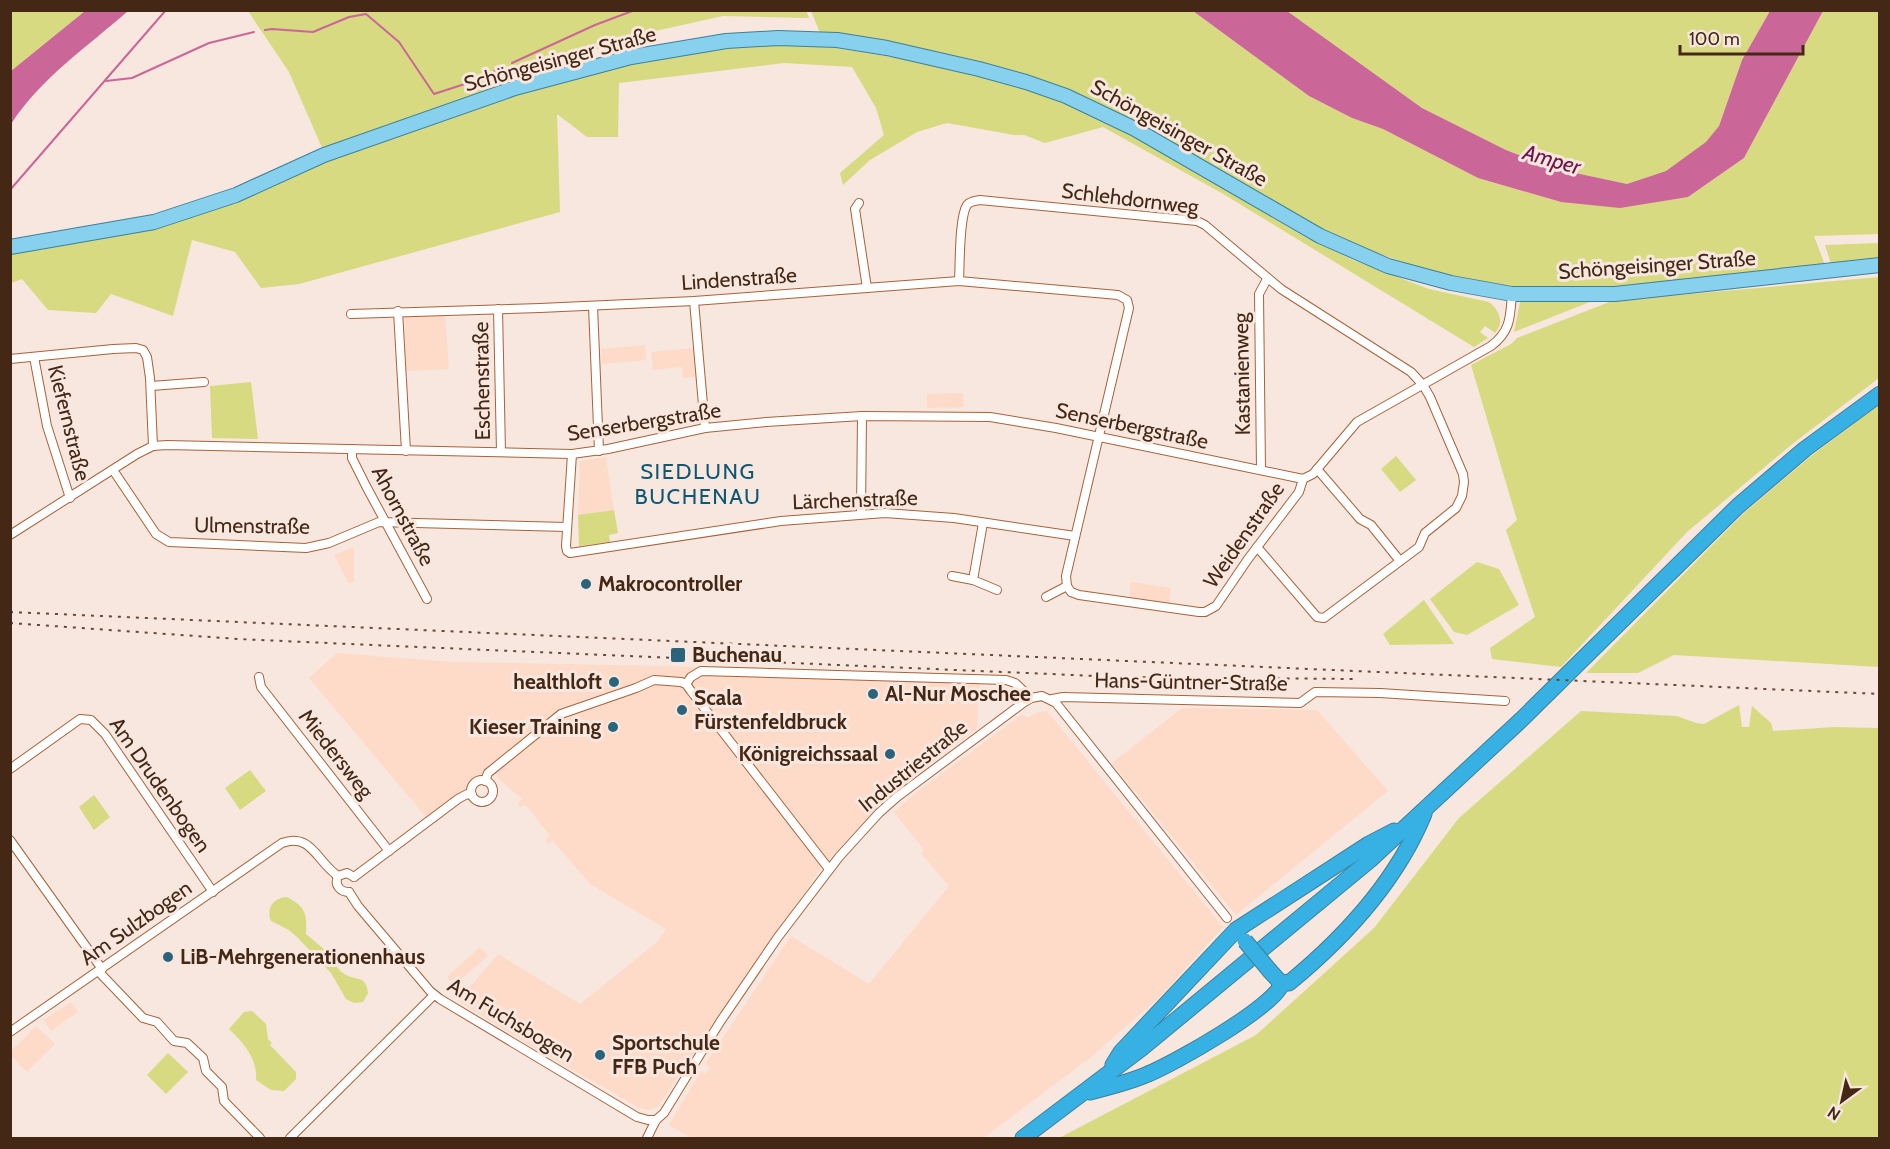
<svg xmlns="http://www.w3.org/2000/svg" width="1890" height="1149" font-family="Cabin,sans-serif">
<rect width="100%" height="100%" fill="#f7e7de"/>
<g fill="#fddbc8">
<path d="M445,314L449,369L406,371L404,316Z"/>
<path d="M645,345L646,360L602,364L601,349Z"/>
<path d="M694,348L697,377L683,378L682,367L653,370L651,352Z"/>
<path d="M963,393L964,407L927,408V394Z"/>
<path d="M606,457L614,510L578,515L580,461Z"/>
<path d="M354,547V581L349,584L334,555Z"/>
<path d="M1131,582L1171,588L1169,604L1129,598Z"/>
<path d="M337,653L454,662L667,666L980,677L977,728L887,799L821,868L663,1099L657,1107L649,1110L640,1108L536,1049L458,1001L498,954L580,1004L657,942L666,929L590,884L553,841L547,844L546,839L550,836L526,805L520,807L518,803L522,799L500,780L494,772V767L426,817L309,678Z"/>
<path d="M1182,708L1317,710L1388,791L1236,915L1112,763Z"/>
<path d="M1047,711L1223,927L1161,996L1091,1057L984,1138H691L669,1125L701,1071L705,1074L710,1068L705,1064L791,936L869,984L949,886L921,853L924,850L894,812L917,792L1021,715L1029,717L1038,712Z"/>
<path d="M480,947L488,956L454,985L447,977Z"/>
<path d="M71,1002L78,1012L51,1031L44,1020Z"/>
<path d="M36,1026L55,1044L27,1072L11,1056V1051Z"/>
</g>
<g fill="#d7da81">
<path d="M806,10L809,18L723,16L628,37L510,85L323,150L289,72L248,11Z"/>
<path d="M11,11H85L11,71Z"/>
<path d="M811,11H1193L1309,96L1352,118L1383,129L1478,178L1561,202L1688,197L1744,158L1823,11H1879V234L1814,236L1825,265L1627,286L1508,287L1434,273L1360,247L1324,230L1171,142L1105,106L1069,90L1033,77L935,51L820,33Z"/>
<path d="M1287,11H1770L1742,60L1719,126L1706,143L1666,171L1627,184L1552,168L1506,150L1422,108Z"/>
<path d="M817,45L930,63L1024,87L1101,117L1180,160L1305,237L1353,260L1429,289L1489,302C1499,310 1505,322 1495,333L1485,326L1480,332L1488,338L1474,347L1225,195L1103,127L1045,143L1024,135H1014L947,123L917,132L870,160L843,185L840,173L884,135L876,108L852,67L784,63L619,83L618,137H587L557,114L560,212L299,284L261,288L235,252L192,240L173,316L111,294L96,313L48,310L22,279L11,283V251L158,225L324,159L510,96L634,63L728,46Z"/>
<path d="M1879,243V260L1832,267L1825,245Z"/>
<path d="M1879,277V378L1791,445L1687,532L1561,667L1492,659L1490,648L1535,617L1506,530L1517,520L1471,365L1511,344L1517,338L1612,301Z"/>
<path d="M1595,300L1514,332L1520,302Z"/>
<path d="M251,382L258,439L212,438L210,386Z"/>
<path d="M1879,405V667L1674,655L1638,673H1586L1744,513L1811,456Z"/>
<path d="M1396,456L1416,480L1400,492L1381,469Z"/>
<path d="M614,510L618,533L609,535L610,542L579,546L578,515Z"/>
<path d="M1477,562L1499,569L1519,605L1467,635L1454,632L1430,599Z"/>
<path d="M1424,600L1454,644L1390,645L1383,634Z"/>
<path d="M1739,705L1742,727H1749L1752,706L1771,723L1773,731L1834,727L1879,728V1138H1059L1256,1035L1374,928L1459,818L1581,711L1677,716L1696,723L1704,724Z"/>
<path d="M250,770L266,791L240,810L225,788Z"/>
<path d="M94,795L110,817L94,830L79,807Z"/>
<path d="M287,897C306,907 307,914 306,934L325,950L329,959C336,963 337,969 343,973C354,982 366,973 368,993L363,1002L354,1003L346,999L331,973L298,938L289,930L271,921C266,908 273,898 287,897Z"/>
<path d="M252,1011L266,1024L268,1039L272,1043L270,1045L296,1072V1079L284,1091L271,1090L256,1080C258,1059 243,1042 229,1029L244,1012Z"/>
<path d="M168,1053L188,1072L166,1094L147,1075Z"/>
</g>
<g fill="#cb6699">
<path d="M85,11H128C87,47 41,78 11,124V71Z"/>
<path d="M1193,11H1287L1422,108L1506,150L1552,168L1627,184L1666,171L1706,142L1719,126L1742,60L1770,11H1823L1744,158L1688,197L1620,208L1561,202L1478,178L1383,129L1352,118L1309,96Z"/>
</g>
<g fill="none" stroke-linecap="round" stroke-linejoin="round">
<g stroke="#cb6699" stroke-width="2">
<path d="M265,30L272,29L313,32L349,17L366,14L399,42L434,94L474,81L501,68"/>
<path d="M512,63L595,25L635,10"/>
<path d="M106,81L132,78L209,43L254,32"/>
<path d="M10,190L166,10"/>
</g>
<defs>
<g id="street">
<path d="M859,203L855,209L867,288"/>
<path d="M959,281C960,264 959,217 967,205C970,201 975,201 980,200L1197,221L1205,225L1281,289L1411,372L1423,385L1430,397L1463,474L1464,482L1462,496L1456,508L1425,533L1419,547L1324,618L1317,617L1257,547"/>
<path d="M694,301L705,428"/>
<path d="M593,306L599,451"/>
<path d="M498,309L501,452"/>
<path d="M398,311L406,451"/>
<path d="M351,314L540,308L694,301L959,281L1118,295L1127,300L1129,308L1066,576L1067,586"/>
<path d="M34,357L47,426L70,498"/>
<path d="M10,359L113,349L136,348L143,350L147,357L150,378L153,446"/>
<path d="M151,386L204,382"/>
<path d="M352,449V458L366,486L427,599"/>
<path d="M572,454L566,546L567,551L570,553L781,521L885,513L954,518L1075,536"/>
<path d="M1317,469L1360,519L1371,525L1400,561"/>
<path d="M113,470L156,534L169,542L306,548L329,543L379,522L567,527"/>
<path d="M1261,470L1259,294L1267,279"/>
<path d="M861,514L862,416"/>
<path d="M983,523L973,580L997,590"/>
<path d="M10,535L137,454L153,446L167,445L572,454L608,449L705,428L766,422L862,416L990,417L1056,428L1303,479L1313,474L1357,422L1491,346C1511,331 1510,317 1512,294"/>
<path d="M952,576L973,580"/>
<path d="M1067,586L1071,592L1079,595L1199,612H1205L1216,606L1248,559L1299,492L1303,479"/>
<path d="M1046,597L1067,586"/>
<path d="M259,677L261,687L389,851"/>
<path d="M686,684L691,677L701,671L1006,680L1015,683L1031,698"/>
<path d="M1052,699L1063,697L1300,703L1315,692L1380,693L1505,701"/>
<path d="M10,769L80,719L91,720L105,734L213,892"/>
<circle cx="482" cy="791" r="11"/>
<path d="M485,781L488,773L561,714L636,688L654,680L681,682L686,684L691,691L829,869"/>
<path d="M10,840L102,969"/>
<path d="M338,876C334,885 340,892 349,892"/>
<path d="M338,876L347,873L354,877"/>
<path d="M354,877L458,799L467,794L472,795"/>
<path d="M349,892L358,906L430,991L440,999L637,1117L648,1120H656"/>
<path d="M99,972L143,1018L157,1022L174,1041L187,1043L203,1058L206,1071L222,1087L224,1101L260,1138"/>
<path d="M10,1032L282,843C311,832 317,862 338,876"/>
<path d="M290,1138L434,995"/>
<path d="M647,1138L656,1120L664,1113L720,1022L778,937L839,857L879,813L897,797L1023,703L1031,698L1042,696L1056,703L1227,918"/>
</g>
<path id="primary" d="M10,247L154,222L236,195L324,155L515,88L631,57L726,41L778,38L837,40L887,48L979,69L1026,82L1066,96L1135,129L1320,236L1388,266L1451,283L1512,294H1615L1880,265"/>
<g id="highway">
<path d="M1270,971L1280,982L1289,983C1345,937 1396,882 1424,814"/>
<path d="M1113,1065L1121,1052L1236,930L1369,844L1394,831"/>
<path d="M1090,1092C1110,1087 1130,1082 1148,1074C1173,1064 1276,1006 1282,983"/>
<path d="M1023,1138L1142,1048L1370,860L1521,720L1738,506L1805,449L1880,394"/>
</g>
</defs>
<use href="#street" stroke="#a86239" stroke-width="10"/>
<use href="#primary" stroke="#3c819b" stroke-width="16"/>
<use href="#highway" stroke="#3c819b" stroke-width="17"/>
<use href="#street" stroke="#fff" stroke-width="8"/>
<use href="#primary" stroke="#87d0ee" stroke-width="14"/>
<use href="#highway" stroke="#37b1e3" stroke-width="15"/>
<g stroke="#654939" stroke-width="2" stroke-dasharray="3 6" stroke-linecap="butt">
<path d="M10,612L1880,694"/>
<path d="M10,623L238,639L395,646L1120,677L1353,679"/>
</g>
<defs>
<path id="highway-bridge" d="M1245,941L1270,971"/>
</defs>
<use href="#highway-bridge" stroke="#3c819b" stroke-width="17" stroke-linecap="butt"/>
<use href="#highway-bridge" stroke="#37b1e3" stroke-width="15"/>
</g>
<g fill="#2a637c" stroke="#f7e7de" stroke-width="2">
<circle cx="586" cy="584" r="6"/>
<rect x="670" y="647" width="16" height="16" rx="3"/>
<circle cx="614" cy="682" r="6"/>
<circle cx="873" cy="694" r="6"/>
<circle cx="682" cy="710" r="6"/>
<circle cx="613" cy="727" r="6"/>
<circle cx="890" cy="754" r="6"/>
<circle cx="168" cy="957" r="6"/>
<circle cx="600" cy="1055" r="6"/>
</g>
<g text-anchor="middle" stroke-width="6" stroke-linejoin="round" paint-order="stroke">
<g font-size="21" fill="#452715" stroke="#f7e7de">
<text transform="translate(560 59) rotate(-15)" y="7">Schöngeisinger Straße</text>
<text transform="translate(1179 133) rotate(29)" y="7">Schöngeisinger Straße</text>
<text transform="translate(1130 199) rotate(7)" y="7">Schlehdornweg</text>
<text transform="translate(1657 265) rotate(-4)" y="7">Schöngeisinger Straße</text>
<text transform="translate(739 279) rotate(-4)" y="7">Lindenstraße</text>
<text transform="translate(1242 374) rotate(-91)" y="7">Kastanienweg</text>
<text transform="translate(482 381) rotate(-91)" y="7">Eschenstraße</text>
<text transform="translate(644 422) rotate(-9)" y="7">Senserbergstraße</text>
<text transform="translate(69 423) rotate(76)" y="7">Kiefernstraße</text>
<text transform="translate(1132 426) rotate(12)" y="7">Senserbergstraße</text>
<text transform="translate(855 500) rotate(-2)" y="7">Lärchenstraße</text>
<text transform="translate(403 516) rotate(62)" y="7">Ahornstraße</text>
<text transform="translate(252 526) rotate(1)" y="7">Ulmenstraße</text>
<text transform="translate(1244 535) rotate(-55)" y="7">Weidenstraße</text>
<text transform="translate(1191 682) rotate(1)" y="7">Hans-Güntner-Straße</text>
<text transform="translate(336 754) rotate(52)" y="7">Miedersweg</text>
<text transform="translate(913 766) rotate(-39)" y="7">Industriestraße</text>
<text transform="translate(160 785) rotate(55)" y="7">Am Drudenbogen</text>
<text transform="translate(136 923) rotate(-35)" y="7">Am Sulzbogen</text>
<text transform="translate(511 1020) rotate(31)" y="7">Am Fuchsbogen</text>
</g>
<g font-size="21" font-weight="bold" fill="#452715" stroke="#f7e7de" text-anchor="start">
<text x="598" y="591">Makrocontroller</text>
<text x="692" y="662">Buchenau</text>
<text x="602" y="689" text-anchor="end">healthloft</text>
<text x="885" y="701">Al-Nur Moschee</text>
<text x="694" y="705">Scala<tspan x="694" dy="24">Fürstenfeldbruck</tspan></text>
<text x="601" y="734" text-anchor="end">Kieser Training</text>
<text x="878" y="761" text-anchor="end">Königreichssaal</text>
<text x="180" y="964">LiB-Mehrgenerationenhaus</text>
<text x="612" y="1050">Sportschule<tspan x="612" dy="24">FFB Puch</tspan></text>
</g>
<g font-size="22" font-style="italic" fill="#71144a" stroke="#f7e7de">
<text transform="translate(1552 159) rotate(16)" y="8">Amper</text>
</g>
<g font-size="22" letter-spacing="1.5" fill="#0f5773" stroke="#f7e7de">
<text x="698" y="479">SIEDLUNG<tspan x="698" dy="25">BUCHENAU</tspan></text>
</g>
</g>
<rect width="1890" height="1149" fill="none" stroke="#452715" stroke-width="24"/>
<g transform="translate(1842 1101) rotate(213)" stroke="#f7e7de" stroke-width="4.5" paint-order="stroke">
<path d="M0-4.5L10 22L0 15L-10 22Z" fill="#452715"/>
<text y="-9" font-size="16" font-weight="bold" text-anchor="middle" fill="#452715">N</text>
</g>
<path d="M1680 45v9h123v-9" fill="none" stroke="#452715" stroke-width="3"/>
<text x="1689" y="45" font-size="18" fill="#452715" stroke="#f7e7de" stroke-width="4.5" paint-order="stroke">100 m</text>
</svg>
